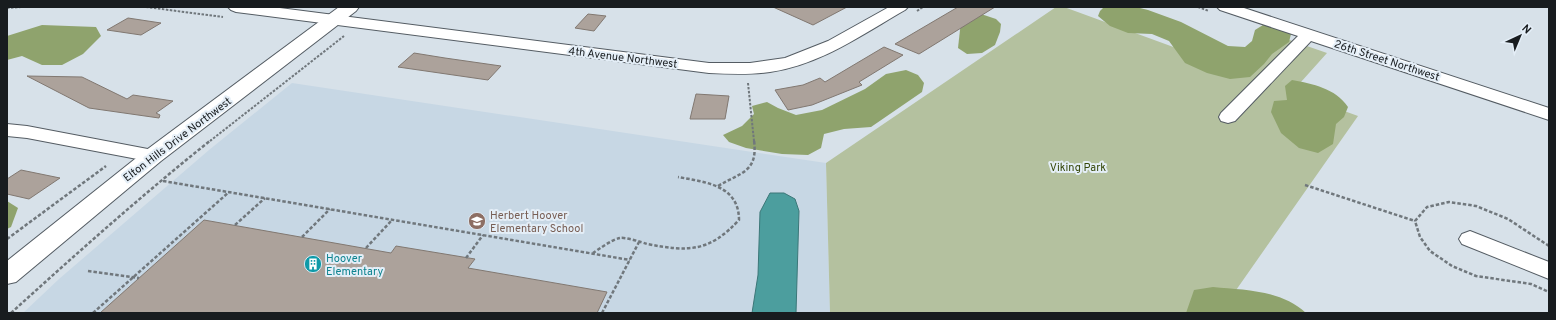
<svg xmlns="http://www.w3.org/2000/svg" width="1556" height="320" font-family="Overpass,sans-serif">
<rect width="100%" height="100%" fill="#d7e1e9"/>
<path fill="#c7d7e4" d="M292,83L826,163L830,313H23L59,279L209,150Z"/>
<path fill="#b4c19f" d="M1056,7H1064L1239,71L1278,36L1327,53L1292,92L1358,116L1220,313H830L826,163Z"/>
<g fill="#8fa36d">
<path d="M1104,7H1136L1148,10L1181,22L1228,46L1245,47L1252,41L1255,30L1263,25L1279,29L1291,34L1289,42L1272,54L1264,64L1250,77L1230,79L1207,73L1185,63L1169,41L1152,34L1128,33L1110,26L1098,16L1100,11Z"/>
<path d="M981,14L996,19L1001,24L1000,32L995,45L982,53L967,54L958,48L961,21Z"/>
<path d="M42,25L96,27L101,36L83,54L62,65H42L22,56L7,60V36Z"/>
<path d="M906,70L918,75L924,83L922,92L871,127L844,129L824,134L821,148L808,155L782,154L746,148L729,142L723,135L742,126L754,114L752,106L767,102L778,108L796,115L822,110L865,89L886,74Z"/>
<path d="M1292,80C1313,84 1335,88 1348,107L1344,117L1336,124L1333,144L1318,153L1299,148L1281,133L1271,112L1274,101L1287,100L1285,86Z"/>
<path d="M7,201L18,208L11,227L7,229Z"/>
<path d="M1213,287C1245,290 1281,290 1306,313H1186L1194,290Z"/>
</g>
<path fill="#4c9e9e" stroke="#3c7778" d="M770,193H784L795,199L799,211L796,313H752L758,275L760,212Z"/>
<g fill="#aca29b" stroke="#817871">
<path d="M773,7H847L813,25Z"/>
<path d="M958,7H995L919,54L895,44Z"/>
<path d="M588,14L606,16L594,31L575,28Z"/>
<path d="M128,18L161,23L141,35L107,30Z"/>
<path d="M884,47L903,55L859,82L862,85L812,105L788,110L775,90L803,85L820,78L825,82Z"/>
<path d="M414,53L445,58L501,66L488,80L398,67Z"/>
<path d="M27,76L82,77L127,99L133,95L173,101L156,113L160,115L159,118L89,108Z"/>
<path d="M696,94L729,96L725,119H690Z"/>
<path d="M21,170L60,178L29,199L7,194V179Z"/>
<path d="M204,220L391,253L396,246L475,259L468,268L607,292L597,313H100Z"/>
</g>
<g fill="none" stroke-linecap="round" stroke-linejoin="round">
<defs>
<g id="minor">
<path d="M228,7H272L709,63H750L785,58L828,41L889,7H908L905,10C863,34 820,65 770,72C750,75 729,74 709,73L236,12L231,10Z"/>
<path d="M1217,7H1241L1549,108V120L1311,41L1235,121L1228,123L1221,121L1219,117L1221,113L1298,36L1220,10Z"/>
<path d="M7,124L27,126L153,150L160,152L163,156L160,160L153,162L27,138L7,136Z"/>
<path d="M1470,231L1549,262V279L1462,244L1459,239L1462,234Z"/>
</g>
<path id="secondary" d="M339,7H359L356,11L161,161L16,282L7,284V261L145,151Z"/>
</defs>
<use href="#minor" stroke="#545c63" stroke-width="2"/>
<use href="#secondary" stroke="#545c63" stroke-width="2"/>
<g stroke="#70777c" stroke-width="2" stroke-dasharray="2.5 1.5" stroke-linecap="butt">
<path d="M146,7L223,17"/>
<path d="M1198,7L1209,11"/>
<path d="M7,8L21,7"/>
<path d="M917,11L923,7"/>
<path d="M748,83L754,141"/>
<path d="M210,141L344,36"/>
</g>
<g stroke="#70777c" stroke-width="2.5" stroke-dasharray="3.5 2" stroke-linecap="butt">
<path d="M163,181L630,260"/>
<path d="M1305,185L1415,221"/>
<path d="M718,186C742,172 758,172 754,140"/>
<path d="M235,225L265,198"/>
<path d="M302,237L330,209"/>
<path d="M7,239L106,166"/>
<path d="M1549,246L1508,219L1476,206L1449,202L1427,207L1415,221L1420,237L1430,251L1452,266L1476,276L1531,284L1549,292"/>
<path d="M366,248L392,220"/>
<path d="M593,253C599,249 613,239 620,238C626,237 641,242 647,244C689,252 709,252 739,220C739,185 705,182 678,177"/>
<path d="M466,258L483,235"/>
<path d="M88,271L139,278"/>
<path d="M11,313C76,254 142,195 211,140"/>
<path d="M93,313L229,192"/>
<path d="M602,313L639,242"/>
</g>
<use href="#minor" fill="#fff" fill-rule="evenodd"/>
<use href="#secondary" fill="#fff" fill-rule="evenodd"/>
</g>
<defs>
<symbol id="school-disc" viewBox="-11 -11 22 22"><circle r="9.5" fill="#8d6e63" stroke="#e4eef7"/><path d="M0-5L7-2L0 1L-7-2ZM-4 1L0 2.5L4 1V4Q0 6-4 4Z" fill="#fff"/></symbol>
<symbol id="building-disc" viewBox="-11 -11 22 22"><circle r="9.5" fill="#0f9aa8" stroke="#e4eef7"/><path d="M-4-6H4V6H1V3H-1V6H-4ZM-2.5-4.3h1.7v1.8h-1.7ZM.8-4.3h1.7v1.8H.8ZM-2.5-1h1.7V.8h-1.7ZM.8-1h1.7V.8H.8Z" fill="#fff"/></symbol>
</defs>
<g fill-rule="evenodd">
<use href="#school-disc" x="467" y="211" width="20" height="20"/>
<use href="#building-disc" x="303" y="254" width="20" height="20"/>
</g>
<g text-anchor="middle" stroke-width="4" stroke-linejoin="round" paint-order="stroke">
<g font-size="11" fill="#181c1f" stroke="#e4eef7">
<text transform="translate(623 57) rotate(7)" y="4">4th Avenue Northwest</text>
<text transform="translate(1387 60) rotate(18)" y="4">26th Street Northwest</text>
<text transform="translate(177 139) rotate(-37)" y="4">Elton Hills Drive Northwest</text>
</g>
<g font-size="11" fill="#354708" stroke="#e4eef7">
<text x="1078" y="171">Viking Park</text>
</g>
<g font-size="11" fill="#785e54" stroke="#e4eef7" text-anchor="start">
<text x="490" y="219">Herbert Hoover<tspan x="490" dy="13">Elementary School</tspan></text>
</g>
<g font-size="11" fill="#0d838f" stroke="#e4eef7" text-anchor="start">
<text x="326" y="262">Hoover<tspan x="326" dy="13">Elementary</tspan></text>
</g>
</g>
<rect width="1556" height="320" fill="none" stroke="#181c1f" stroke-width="16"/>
<g transform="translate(1520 36) rotate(44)" stroke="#e4eef7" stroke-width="3" paint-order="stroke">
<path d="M0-3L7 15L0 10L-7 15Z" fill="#181c1f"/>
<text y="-6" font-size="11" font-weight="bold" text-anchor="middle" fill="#181c1f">N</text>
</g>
</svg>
